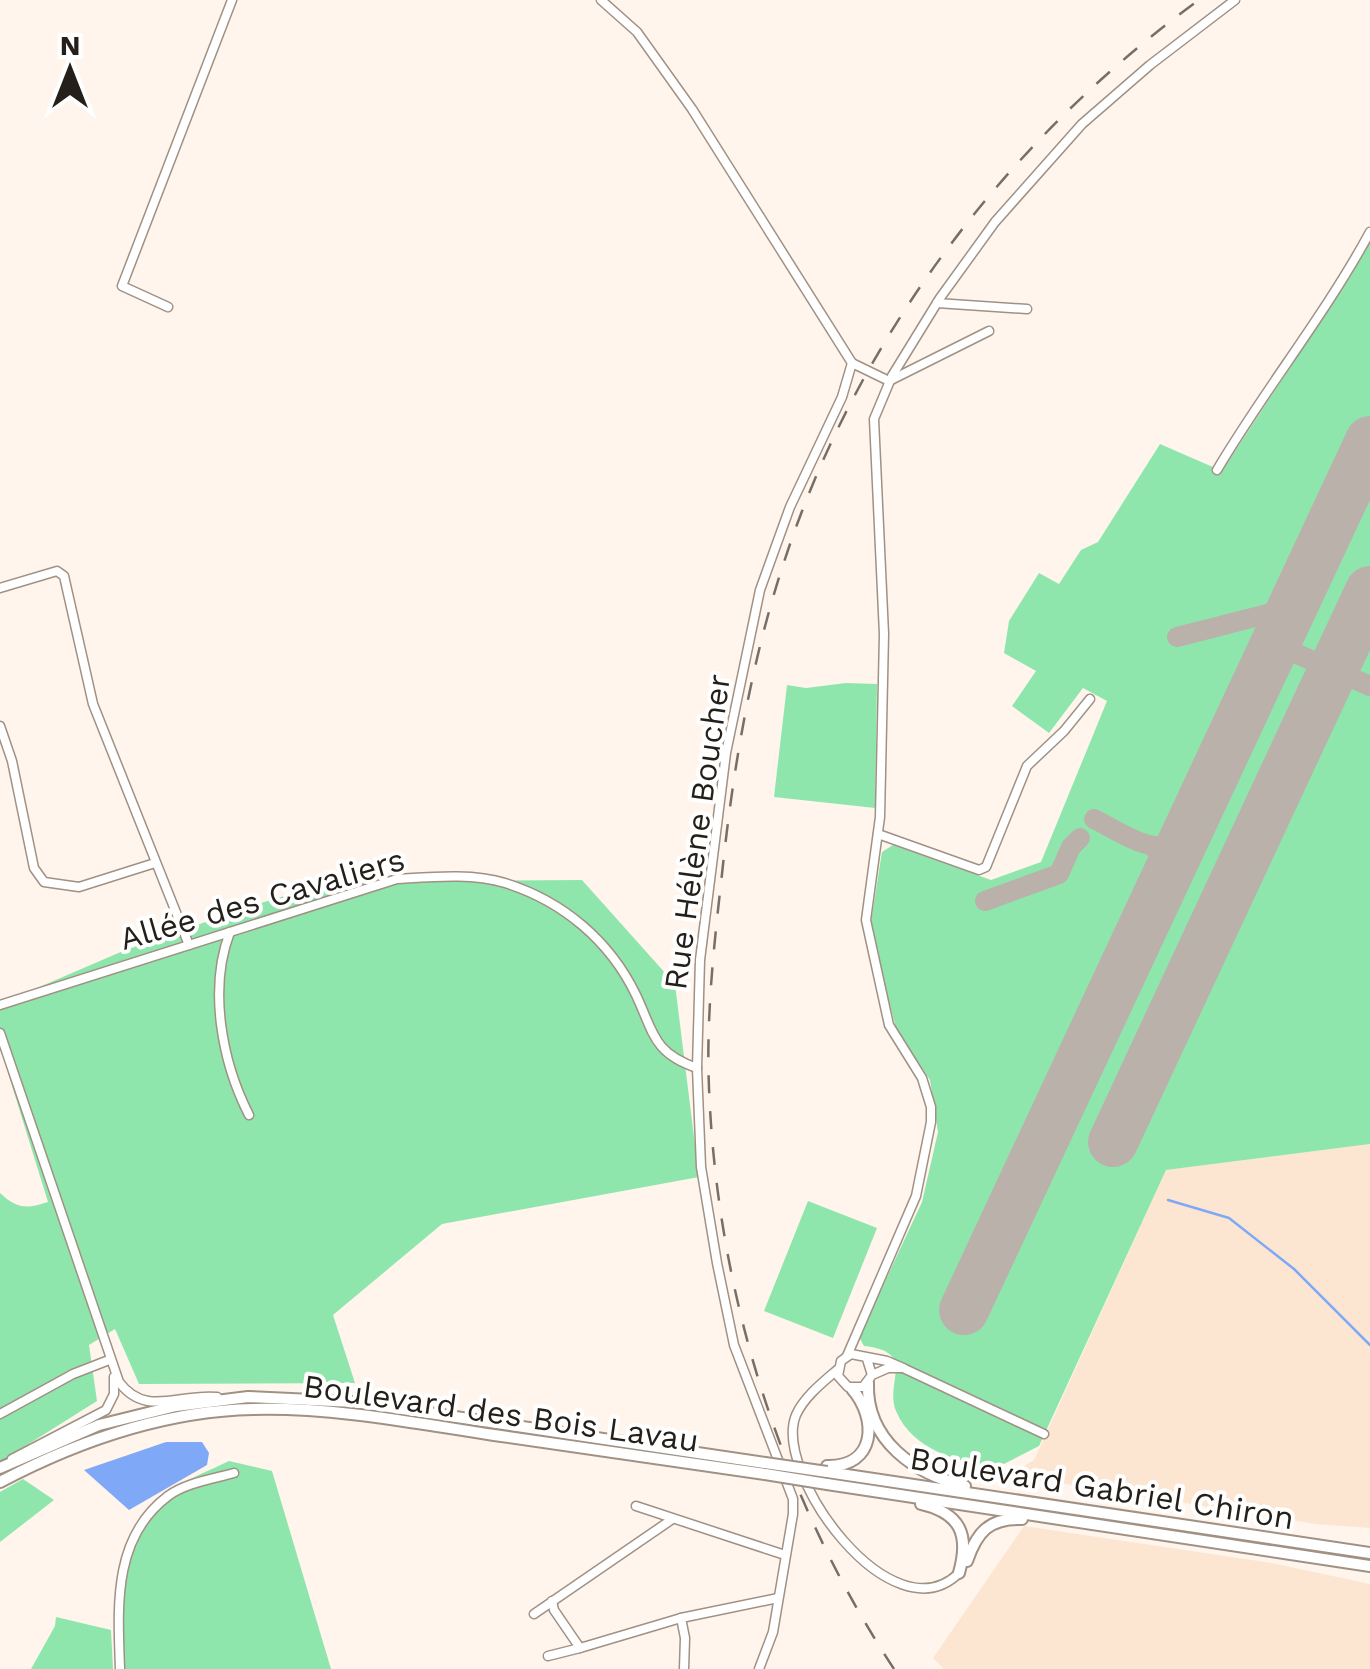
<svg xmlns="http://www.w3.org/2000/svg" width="1370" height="1669" font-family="'Work Sans',sans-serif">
<rect width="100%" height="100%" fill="#fff5ec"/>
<g fill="#fce6d2">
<path d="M1370,1144V1528L1315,1524L1009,1475L1034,1460L1166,1170Z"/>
<path d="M1024,1526L1272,1563L1370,1584V1669H944L933,1658Z"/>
</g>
<g fill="#8fe6ac">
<path d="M1370,237V1144L1166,1170L1039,1446L996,1468C958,1461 913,1451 896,1411C884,1382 918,1352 864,1346L859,1337L922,1202L938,1132L930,1080L896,1028L870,928L882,852L893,845L991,880L1041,862L1107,701L1083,688L1049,733L1012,706L1036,671L1004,653L1009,621L1039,573L1059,584L1081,550L1098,542L1160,444L1222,471L1352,273Z"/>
<path d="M846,683L877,684L875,808L774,797L787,685L806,688Z"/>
<path d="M582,880L675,984L699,1177L442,1224L333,1315L355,1383L139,1384L115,1329L89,1345L97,1401L0,1462V1193C17,1209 27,1209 48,1202L0,1047V1004L123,951L254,905L332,882Z"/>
<path d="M808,1201L877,1228L833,1338L764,1311Z"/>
<path d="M229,1461L272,1471L331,1669H123C121,1612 111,1540 159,1498C178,1482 207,1472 229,1461Z"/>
<path d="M23,1479L54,1500L0,1542V1492Z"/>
<path d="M56,1617L111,1630L113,1669H31L55,1626Z"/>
</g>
<path fill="#7fa8f7" d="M166,1442H202L209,1453L207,1465L129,1510L84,1470Z"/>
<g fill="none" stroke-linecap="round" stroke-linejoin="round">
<path stroke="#7fa8f7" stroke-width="2.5" d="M1168,1200L1229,1218L1294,1269L1370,1345"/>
<g stroke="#bab2aa" stroke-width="20">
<path d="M1177,637L1279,611L1292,601L1303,584"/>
<path d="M1269,657L1280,649L1288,650L1370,686"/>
<path d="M1094,819C1121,832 1161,863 1185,835"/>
<path d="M1153,846L1165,861L1164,880"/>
<path d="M985,901L1059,874L1071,847L1080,838"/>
</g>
<g stroke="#bab2aa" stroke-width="50">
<path d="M1113,1142L1370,591"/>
<path d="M964,1310L1370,441"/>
</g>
<defs>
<g id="minor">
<path d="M601,0L637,32L692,109L852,363L889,381L989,331"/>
<path d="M937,303L1027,309"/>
<path d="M168,307L122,286L232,0"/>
<path d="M1217,470C1265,389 1325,315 1370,232"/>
<path d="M0,588L57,571L64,576L93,704L189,945"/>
<path d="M0,726L12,761L34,868L44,882L79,887L155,863"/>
<path d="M878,834L979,870L986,867L1027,766L1064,731L1090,699"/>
<path d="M230,932C208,989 222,1062 249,1115"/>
<path d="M0,1005L397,879C432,877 472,873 505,883C563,901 610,941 636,995C654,1033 653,1053 697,1068"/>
<path d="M0,1033L119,1382C146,1418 179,1393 217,1397"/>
<path d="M847,1356L916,1196L931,1122V1107L922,1078L889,1025L866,920L880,817L884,634L874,419L892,376L940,298L995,222L1082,124L1150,65L1235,0"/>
<path d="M867,1359L872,1375L863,1387H848L838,1376L841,1361L851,1354L887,1361L903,1368H888L872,1375"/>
<path d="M903,1368L1044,1434"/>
<path d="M837,1370C823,1382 804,1397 796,1415C772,1473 892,1639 959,1573"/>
<path d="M0,1414L73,1374L109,1360"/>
<path d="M12,1459L106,1410L114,1394V1377"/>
<path d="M636,1506L785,1555"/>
<path d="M552,1601L554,1610L580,1648L681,1618L778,1598"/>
<path d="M534,1614L671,1520"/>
<path d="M681,1618L685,1638L684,1669"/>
<path d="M548,1656L580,1648"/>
<path d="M120,1669C118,1608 112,1538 168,1496C185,1483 213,1479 234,1473"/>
<path d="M759,1669L773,1632L793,1514V1499L734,1345L717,1263L701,1167L697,1068L700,960L726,753L760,590L790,507L842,397L852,363"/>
</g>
<g id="major">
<path d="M868,1383C866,1441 915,1474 965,1486"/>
<path d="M827,1466C876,1467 878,1419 852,1389"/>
<path d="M0,1468L99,1425L176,1406L248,1397L355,1402L765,1463"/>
<path d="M827,1472L1370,1553"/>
<path d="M0,1482C78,1441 164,1411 253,1409C334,1407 415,1423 494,1435C585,1448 675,1461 765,1474"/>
<path d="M827,1484L1370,1566"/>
<path d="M921,1504C960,1513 970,1534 959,1573"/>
<path d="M967,1561C977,1532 989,1518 1022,1519"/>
</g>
</defs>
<use href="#minor" stroke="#a09184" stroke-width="11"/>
<use href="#major" stroke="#a09184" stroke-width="14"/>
<use href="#minor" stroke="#fff" stroke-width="8"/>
<use href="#major" stroke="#fff" stroke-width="10"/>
<path stroke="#766f68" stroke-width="2.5" stroke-dasharray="18 18" stroke-linecap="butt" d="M894,1669C781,1497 717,1294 709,1088C706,1016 714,945 722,874C733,769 751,662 784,562C857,337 1009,138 1199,0"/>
<defs>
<g id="major-bridge">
<path d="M765,1463L827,1472"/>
<path d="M765,1474L827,1484"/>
</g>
</defs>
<use href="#major-bridge" stroke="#a09184" stroke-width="14" stroke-linecap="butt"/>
<use href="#major-bridge" stroke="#fff" stroke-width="10"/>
</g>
<g text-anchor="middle" stroke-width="8" stroke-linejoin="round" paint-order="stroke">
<g font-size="32" fill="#241f19" stroke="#fff">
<text transform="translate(697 832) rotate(-82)" y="11">Rue Hélène Boucher</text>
<text transform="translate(262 899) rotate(-16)" y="11">Allée des Cavaliers</text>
<text transform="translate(501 1413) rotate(8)" y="11">Boulevard des Bois Lavau</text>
<text transform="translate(1102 1488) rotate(9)" y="11">Boulevard Gabriel Chiron</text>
</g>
</g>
<g transform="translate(70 70)" stroke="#ffffff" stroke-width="8" paint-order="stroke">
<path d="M0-8L18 38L0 25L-18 38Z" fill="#241f19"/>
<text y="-15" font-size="28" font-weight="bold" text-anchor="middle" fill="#241f19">N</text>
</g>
</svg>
